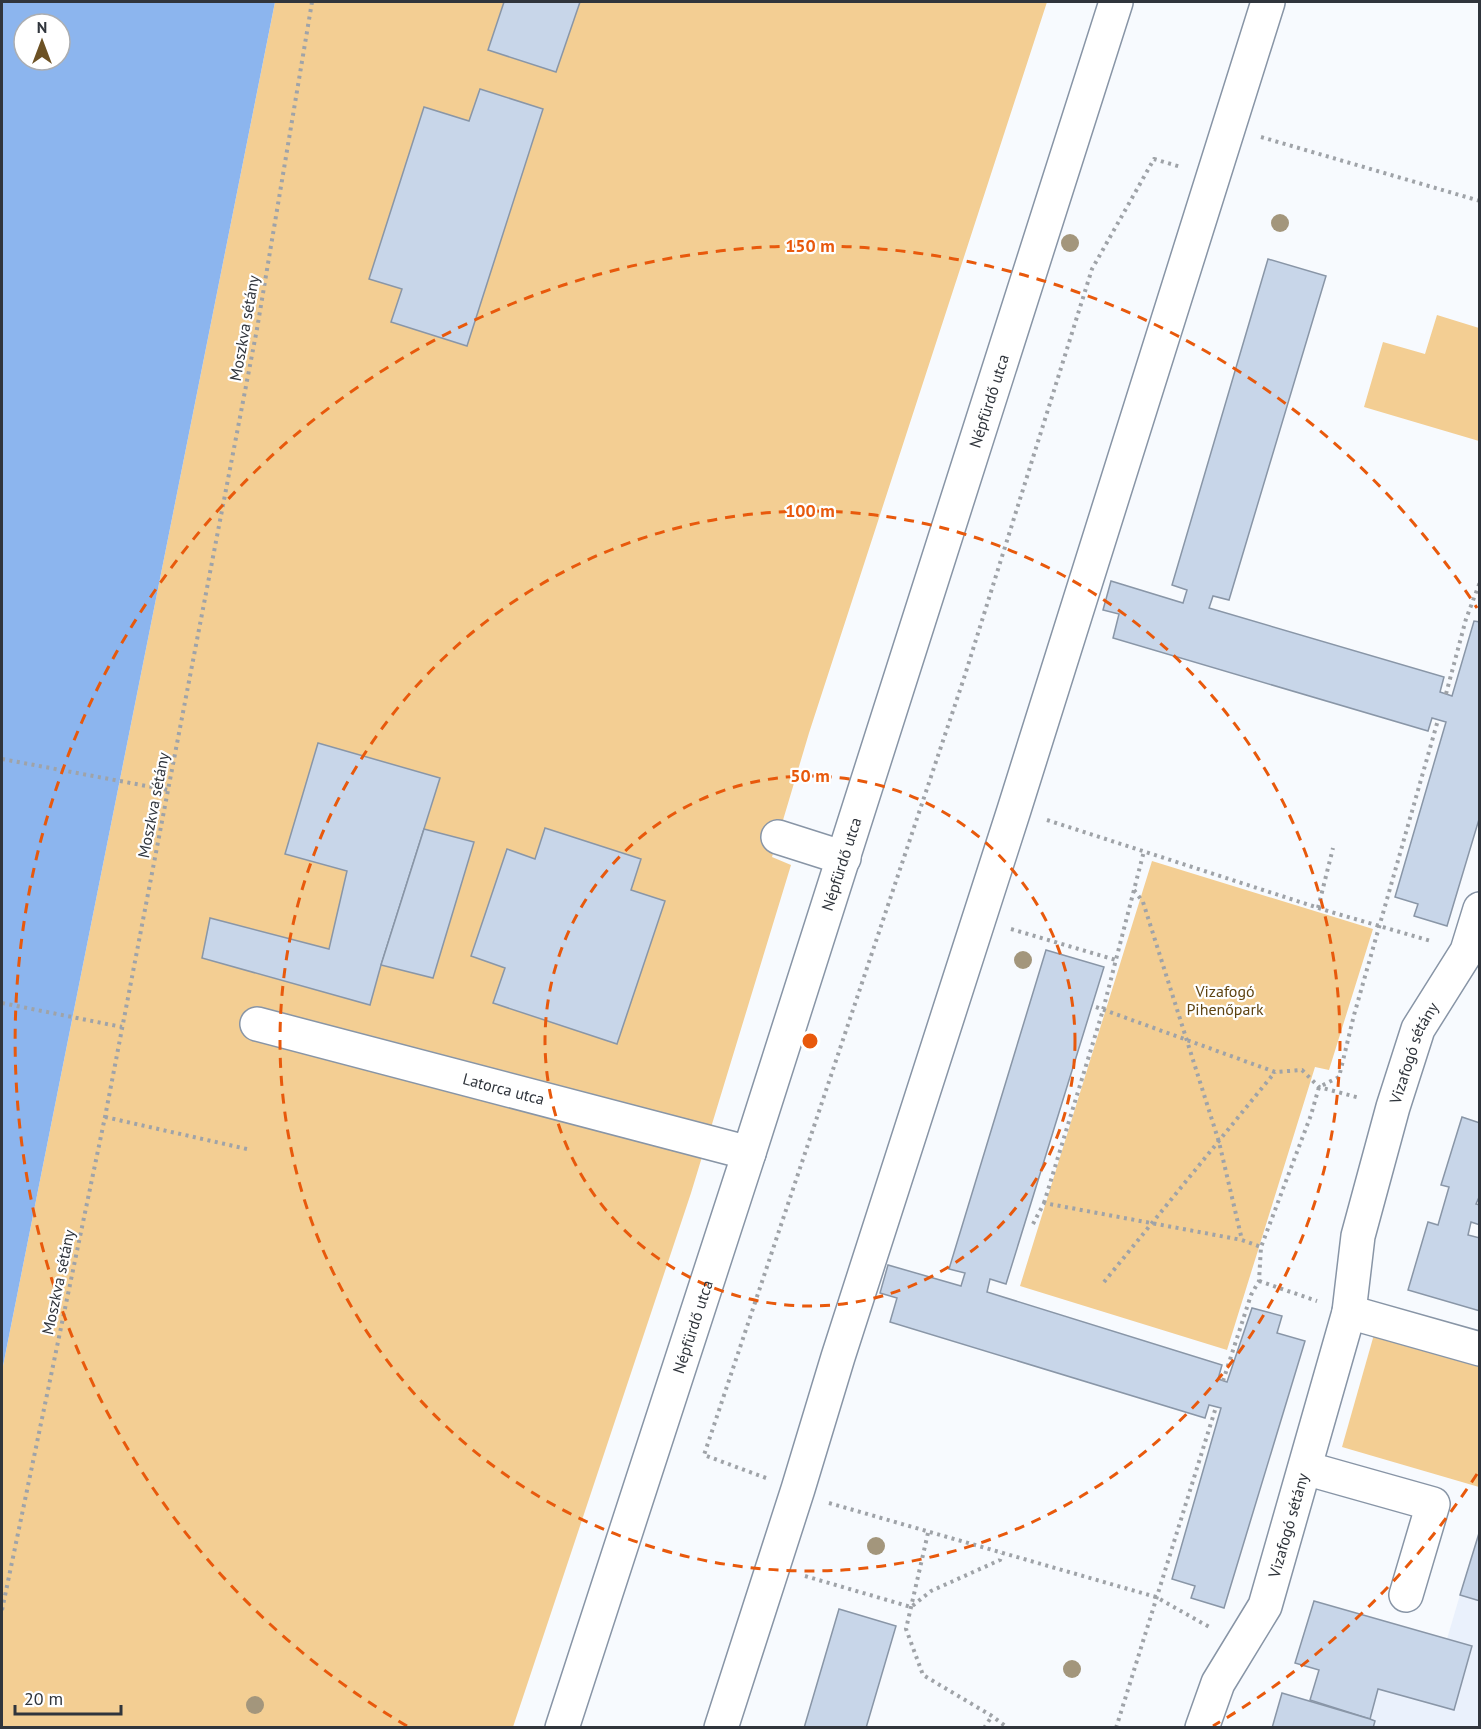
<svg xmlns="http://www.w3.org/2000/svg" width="1481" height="1729" font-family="'PT Sans',sans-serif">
<rect width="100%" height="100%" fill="#f7fafe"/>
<path fill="#eaf1fc" d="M1479,1530V1727L1272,1728L1282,1693L1310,1700L1319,1670L1295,1663L1314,1601L1447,1639Z"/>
<g fill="#f3ce93">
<path d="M275,2H1047L809,733L772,857L791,865L691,1193L513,1727L2,1728V1371Z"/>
<path d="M1437,315L1479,328V441L1364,407L1383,342L1425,354Z"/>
<path d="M1152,861L1373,929L1329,1070L1315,1067L1227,1350L1020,1286Z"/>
<path d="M1375,1331L1479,1362V1487L1342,1447Z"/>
</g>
<path fill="#8cb5ee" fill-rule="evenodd" d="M2,2H275L2,1371ZM24,24H60V60H24Z"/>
<g fill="#c8d6e9" stroke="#8996a7" stroke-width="1.5">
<path d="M504,2H580L556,72L488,50Z"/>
<path d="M480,89L543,109L467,346L391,322L402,289L369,279L424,107L469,121Z"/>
<path d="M1268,259L1326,276L1229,600L1213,596L1209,608L1444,677L1440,692L1452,696L1474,621L1480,622V816L1447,926L1414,916L1418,904L1395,897L1446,722L1432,718L1428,731L1113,638L1119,614L1103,610L1111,581L1183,603L1187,590L1172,585Z"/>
<path d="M318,743L440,778L381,965L370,1005L202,958L210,918L329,949L347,871L285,854Z"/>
<path d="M545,828L641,859L631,890L665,901L617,1044L493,1003L505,968L471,956L507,849L535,859Z"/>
<path d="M424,829L474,842L433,978L381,965Z"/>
<path d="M1046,950L1104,967L1006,1284L990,1279L987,1292L1222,1365L1218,1379L1227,1382L1252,1308L1282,1316L1277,1333L1305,1341L1224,1608L1191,1598L1195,1586L1172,1579L1221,1408L1209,1405L1205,1418L890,1322L897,1298L880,1293L888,1265L961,1286L965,1273L949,1269Z"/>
<path d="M1462,1117L1480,1123V1195L1476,1204L1480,1205V1225L1471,1222L1468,1235L1480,1238V1311L1408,1290L1428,1222L1438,1225L1449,1187L1441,1185Z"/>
<path d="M1480,1530V1601L1460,1595Z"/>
<path d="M1314,1601L1472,1646L1454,1710L1378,1689L1370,1719L1310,1700L1319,1670L1295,1663Z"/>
<path d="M839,1609L896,1626L866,1728H804Z"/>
<path d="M1282,1693L1370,1719L1375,1721L1373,1728H1272Z"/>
</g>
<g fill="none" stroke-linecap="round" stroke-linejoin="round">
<defs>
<g id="minor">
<path d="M778,837L844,858"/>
<path id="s1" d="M257,1024L749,1153"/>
<path d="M1349,1312L1480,1349"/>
<path d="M1305,1468L1433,1504L1406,1595"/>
<path id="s2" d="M562,1728L749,1153L1116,2"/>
<path d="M721,1728L798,1489L838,1357L1014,810L1268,2"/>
<path id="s3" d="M1202,1728L1218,1683L1265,1606L1349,1312L1358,1236L1393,1107L1418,1029L1467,951L1480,909"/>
</g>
</defs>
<use href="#minor" stroke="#8895a6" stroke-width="36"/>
<g stroke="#9fa3a8" stroke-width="4" stroke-dasharray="3 4.5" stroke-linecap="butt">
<path d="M1261,137L1480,201"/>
<path d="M1446,694L1466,619L1480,582"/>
<path d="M2,759L168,790"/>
<path d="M1047,820L1331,912L1431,941"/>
<path d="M1134,890L1143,902L1219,1142L1242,1240L1261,1247"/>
<path d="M1318,908L1333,848"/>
<path d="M1011,929L1116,960"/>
<path d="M2,1003L122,1027"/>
<path d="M1096,1007L1275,1072L1302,1070L1319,1087L1360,1098"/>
<path d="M105,1117L247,1149"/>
<path d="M1044,1203L1103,1010L1144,851"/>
<path d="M1033,1224L1044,1203L1242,1240"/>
<path d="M1259,1281L1317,1301"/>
<path d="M1104,1282L1275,1072"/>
<path d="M1223,1381L1251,1295L1259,1281L1261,1247L1311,1115L1319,1087L1339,1077L1354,1015L1438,720"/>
<path d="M766,1478L704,1455L964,678L1092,269L1154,159L1181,167"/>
<path d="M829,1503L1156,1597L1211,1628"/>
<path d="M928,1533L906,1629L923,1675L992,1716L1008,1728"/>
<path d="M805,1576L911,1607L931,1591L1000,1560L1002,1554"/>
<path d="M2,1610L105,1117L185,702L257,329L312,2"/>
<path d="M984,1728L992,1716"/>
<path d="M1116,1728L1216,1407"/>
</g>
<use href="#minor" stroke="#fff" stroke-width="33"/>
</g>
<g fill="#a3967c">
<circle cx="1280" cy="223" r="9"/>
<circle cx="1070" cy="243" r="9"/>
<circle cx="1023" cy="960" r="9"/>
<circle cx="876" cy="1546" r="9"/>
<circle cx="1072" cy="1669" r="9"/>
<circle cx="255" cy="1705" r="9"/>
</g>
<g fill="none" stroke="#e8590c" stroke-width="3" stroke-dasharray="10 8">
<circle cx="810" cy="1041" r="265"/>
<circle cx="810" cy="1041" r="530"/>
<path d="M1477 1474A795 795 0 0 1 1213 1726M407 1726A795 795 0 1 1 1477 608"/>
</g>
<g text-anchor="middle" stroke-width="4.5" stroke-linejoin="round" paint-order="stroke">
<g font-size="16" fill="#30353c" stroke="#fff">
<text transform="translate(244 328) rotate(-80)" y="6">Moszkva sétány</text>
<text dy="6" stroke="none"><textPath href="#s2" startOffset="1394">Népfürdő utca</textPath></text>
<text transform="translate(153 805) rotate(-79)" y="6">Moszkva sétány</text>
<text dy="6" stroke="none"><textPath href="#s2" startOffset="908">Népfürdő utca</textPath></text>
<text dy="6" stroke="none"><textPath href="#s3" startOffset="712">Vizafogó sétány</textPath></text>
<text dy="6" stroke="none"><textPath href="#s1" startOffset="255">Latorca utca</textPath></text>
<text transform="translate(58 1282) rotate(-78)" y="6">Moszkva sétány</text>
<text dy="6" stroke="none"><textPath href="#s2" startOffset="422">Népfürdő utca</textPath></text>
<text dy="6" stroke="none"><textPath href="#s3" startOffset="222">Vizafogó sétány</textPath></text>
</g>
<g font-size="16" fill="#5f4412" stroke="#fff">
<text x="1225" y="997">Vizafogó<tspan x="1225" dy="18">Pihenőpark</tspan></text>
</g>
</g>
<circle cx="810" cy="1041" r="9" fill="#e8590c" stroke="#fff" stroke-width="3"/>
<g font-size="18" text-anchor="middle" font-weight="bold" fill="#e8590c" stroke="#fff" stroke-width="4.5" stroke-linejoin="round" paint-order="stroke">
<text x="810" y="252">150 m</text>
<text x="810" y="517">100 m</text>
<text x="810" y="782">50 m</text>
</g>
<rect width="1481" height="1729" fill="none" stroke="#30353c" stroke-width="6"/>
<g transform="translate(42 42)"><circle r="28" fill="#ffffff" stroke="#acaeb1" stroke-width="1.5"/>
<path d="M0-4.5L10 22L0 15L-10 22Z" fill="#6c5124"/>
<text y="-9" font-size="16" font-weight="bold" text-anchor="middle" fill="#30353c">N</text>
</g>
<path d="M15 1705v9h106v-9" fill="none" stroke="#30353c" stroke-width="3"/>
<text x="24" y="1705" font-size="18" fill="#30353c" stroke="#ffffff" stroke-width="4.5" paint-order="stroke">20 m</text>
</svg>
